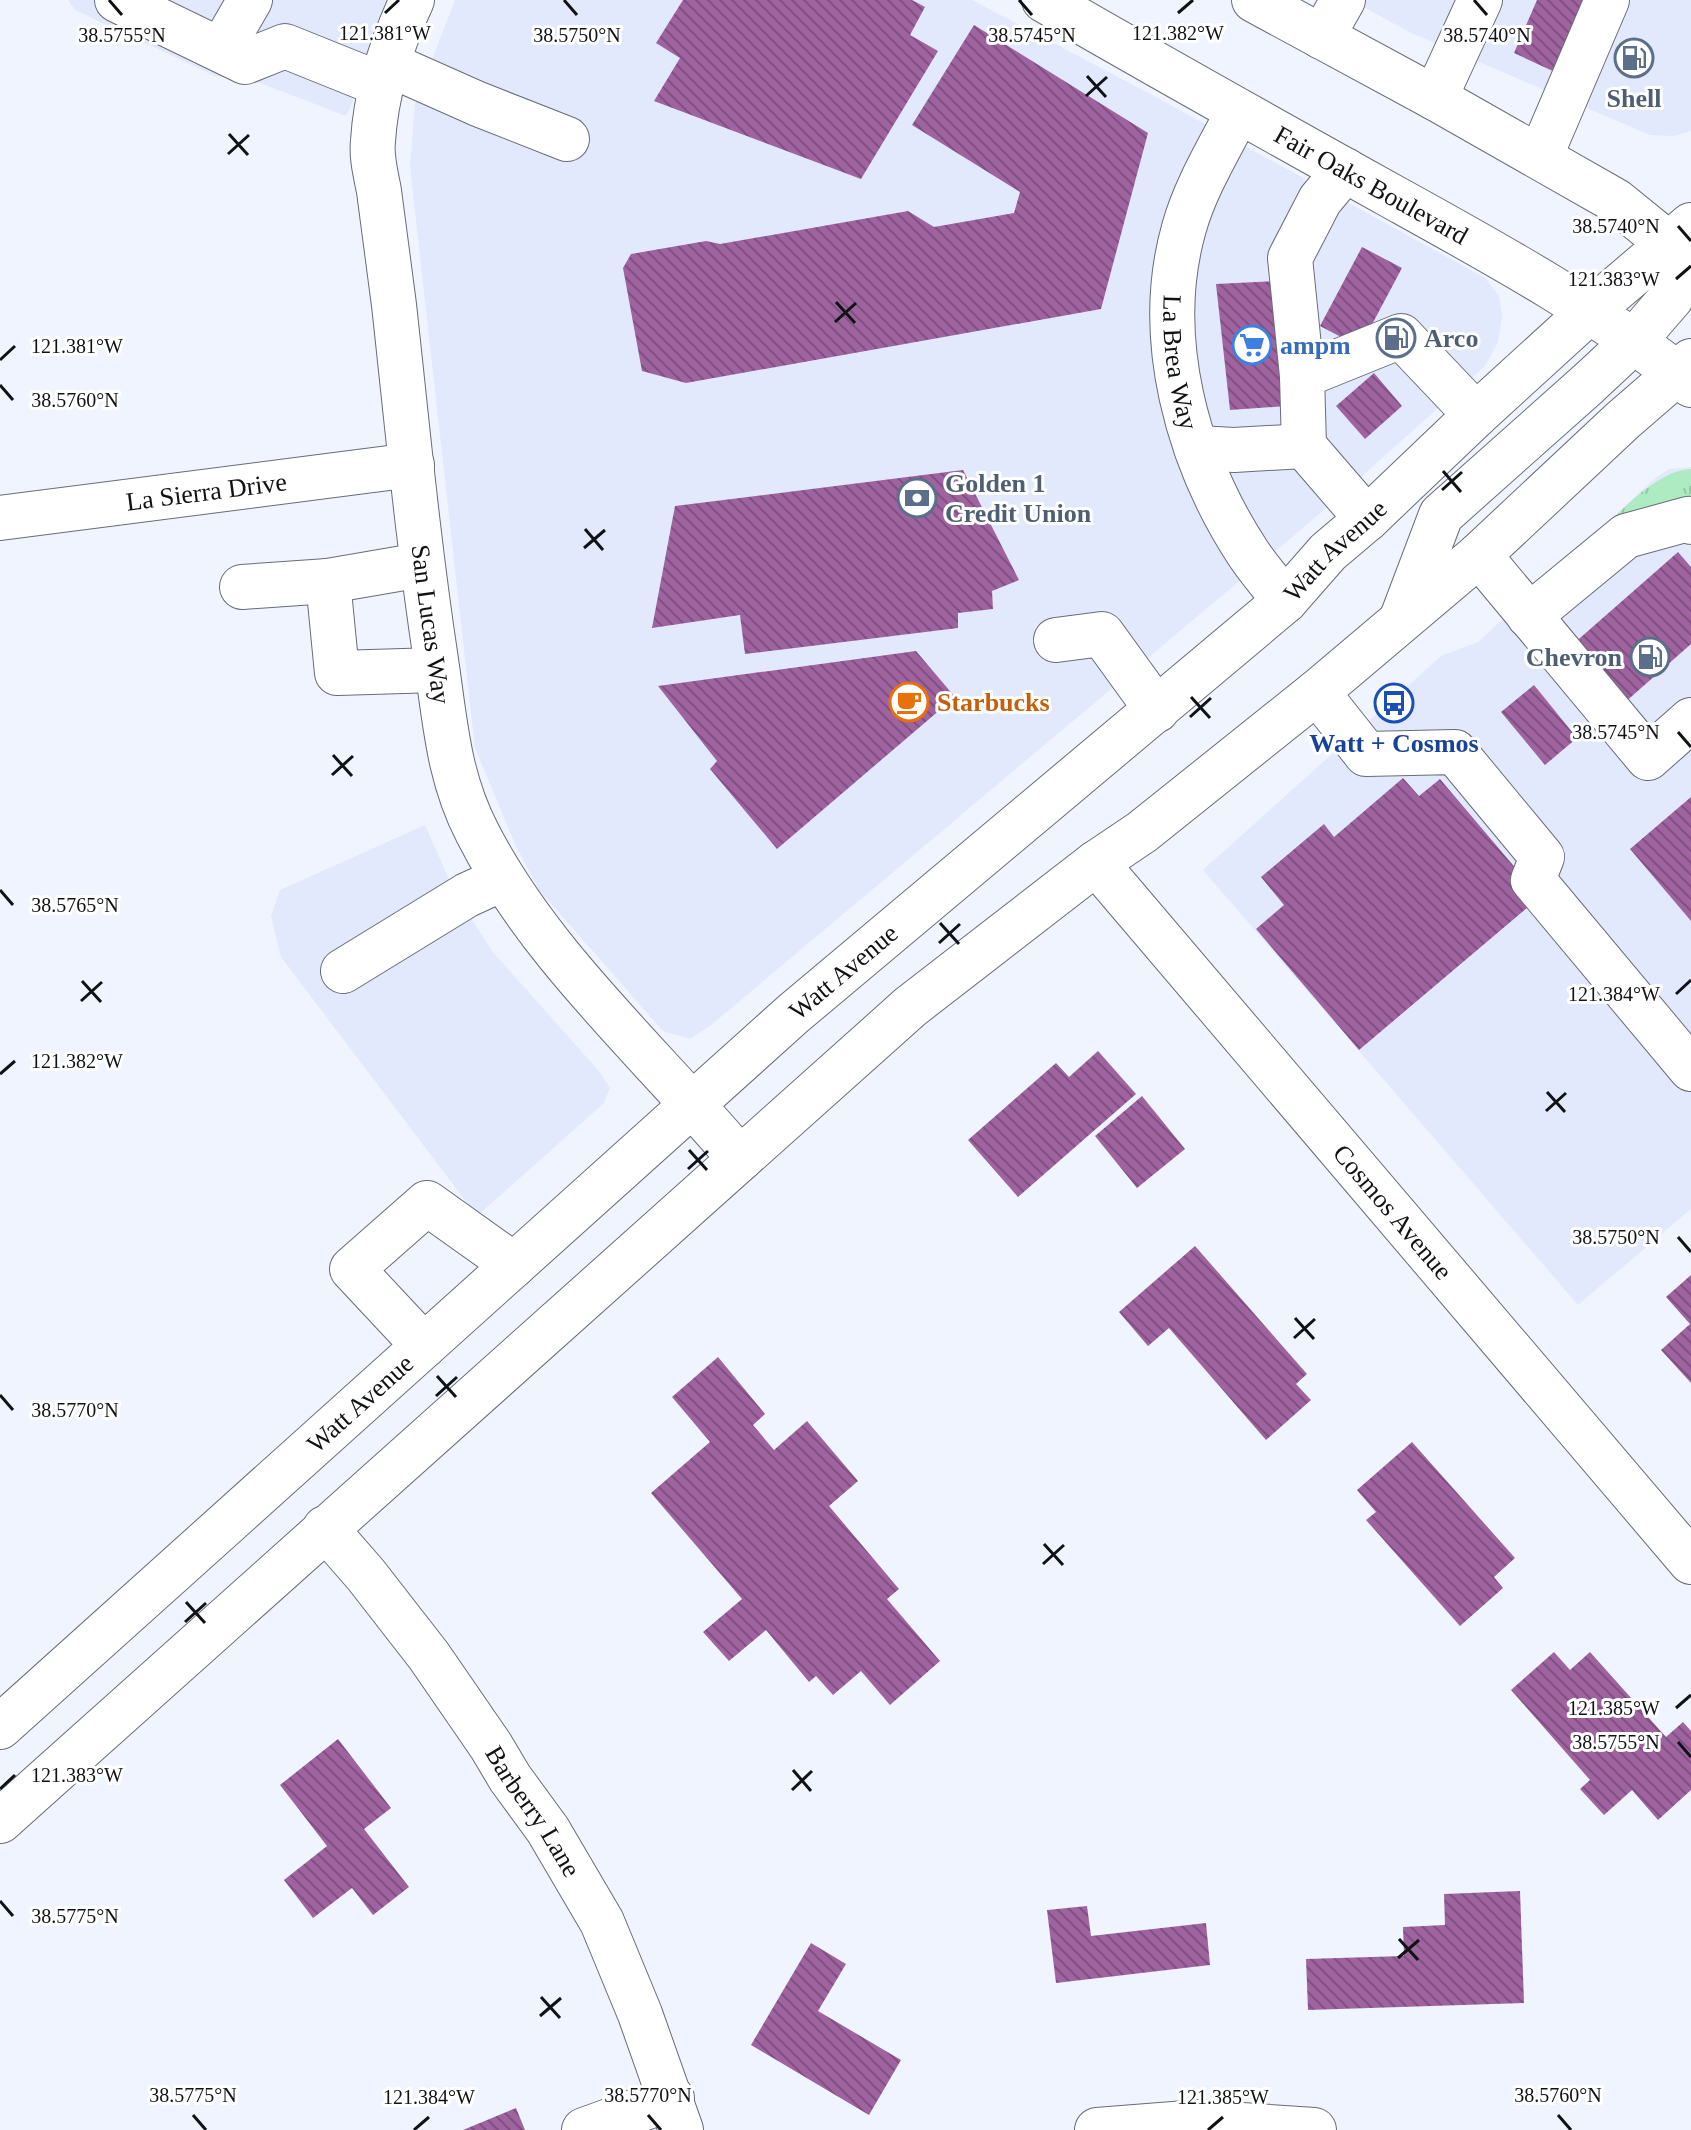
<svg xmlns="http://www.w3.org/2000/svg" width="1691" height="2130" font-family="Georgia,serif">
<defs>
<pattern id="grass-tufts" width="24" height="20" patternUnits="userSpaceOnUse" patternTransform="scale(2)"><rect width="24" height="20" fill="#aeeac2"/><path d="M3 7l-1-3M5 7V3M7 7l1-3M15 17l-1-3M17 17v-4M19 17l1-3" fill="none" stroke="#95c8a6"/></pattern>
<pattern id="building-back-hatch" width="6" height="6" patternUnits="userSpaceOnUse" patternTransform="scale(2)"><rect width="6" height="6" fill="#9f63a0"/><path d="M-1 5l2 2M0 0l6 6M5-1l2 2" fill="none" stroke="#805081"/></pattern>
</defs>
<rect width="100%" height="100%" fill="#eff4ff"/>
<g fill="#e2e9fc">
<path d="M68,0H401L346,116L255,81L215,76L75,10Z"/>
<path d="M455,0H972L1154,96L1485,278L1499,296L1502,316L1498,342L1485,366L1324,510L710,1026L690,1039L663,1031L539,890L515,844L475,748L410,167L415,104Z"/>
<path d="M1351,0H1691V131L1673,136L1650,135L1409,32Z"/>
<path d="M1691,467V1209L1578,1305L1203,870L1441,656L1478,642L1654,479L1669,469Z"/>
<path d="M425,825L455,893L492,951L598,1070L610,1088L603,1104L477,1216L281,957L271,916L280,890Z"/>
</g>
<path fill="url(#grass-tufts)" d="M1691,469V514L1591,540C1618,515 1654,471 1691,469Z"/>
<g fill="url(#building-back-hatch)">
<path d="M683,0H912L925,7L910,35L938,51L861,179L654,101L680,58L656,43Z"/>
<path d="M1537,0H1588L1557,73L1514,53Z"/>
<path d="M974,25L1148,133L1101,309L686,383L642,371L623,268L631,254L706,241L720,244L908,211L934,227L1014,213L1020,192L912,125Z"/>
<path d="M1362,247L1402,268L1360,347L1320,326Z"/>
<path d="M1277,281L1287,406L1230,410L1216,284Z"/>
<path d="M1374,373L1402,406L1365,439L1336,406Z"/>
<path d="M963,470L1019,580L992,591L993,609L958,613V628L745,654L740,615L652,628L675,506Z"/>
<path d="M1678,552L1691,567V644L1623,704L1572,645Z"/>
<path d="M916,651L955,697L777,849L710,769L717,761L658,686Z"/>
<path d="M1534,685L1577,738L1545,765L1501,712Z"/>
<path d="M1403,778L1419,796L1440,779L1540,897L1359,1050L1256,929L1284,905L1261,877L1324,824L1334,837Z"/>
<path d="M1691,797V921L1630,849Z"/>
<path d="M1098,1051L1136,1094L1018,1197L968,1140L1056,1063L1069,1077Z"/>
<path d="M1142,1096L1185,1149L1137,1188L1095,1136Z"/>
<path d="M1195,1246L1307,1374L1296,1384L1311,1400L1266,1440L1169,1328L1148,1346L1119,1312Z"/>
<path d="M1691,1275V1383L1661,1350L1690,1324L1666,1297Z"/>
<path d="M718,1357L765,1414L753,1425L774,1450L807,1421L858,1481L829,1506L899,1589L887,1599L940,1661L890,1705L861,1671L833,1695L816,1676L809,1682L766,1630L729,1661L703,1632L742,1599L651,1493L710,1442L672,1397Z"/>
<path d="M1412,1442L1515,1558L1494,1577L1503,1588L1460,1626L1366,1520L1376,1512L1357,1490Z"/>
<path d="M1554,1652L1570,1670L1590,1652L1666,1737L1683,1722L1691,1731V1790L1658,1820L1632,1790L1604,1815L1580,1789L1590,1780L1511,1690Z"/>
<path d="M338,1739L391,1808L364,1829L409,1887L373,1915L352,1888L313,1918L284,1880L327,1846L280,1785Z"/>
<path d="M1520,1891L1524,2003L1308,2010L1306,1959L1404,1956L1403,1927L1445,1925L1444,1894Z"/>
<path d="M1087,1906L1091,1936L1206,1923L1210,1965L1056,1983L1047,1910Z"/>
<path d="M811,1943L846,1964L818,2011L901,2060L869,2115L751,2045Z"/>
<path d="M516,2108L525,2130H463Z"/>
</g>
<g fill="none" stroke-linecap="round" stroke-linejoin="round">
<defs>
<g id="minor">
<path d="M117,0L245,62L285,46L382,85"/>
<path id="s1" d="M412,0C392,43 376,92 373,141C371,157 376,175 379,191C384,229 389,267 394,305C407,423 418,542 436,660C445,720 448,776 477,832C539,955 652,1054 740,1159"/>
<path d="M1322,37L1343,0"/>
<path d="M221,50L250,0"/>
<path d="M388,64L478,104L567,139"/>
<path d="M1435,98L1480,0"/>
<path id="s2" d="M1238,112C1219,149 1195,188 1184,228C1153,337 1187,460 1248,553C1259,570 1273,585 1285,601"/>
<path d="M1540,157L1607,0"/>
<path d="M1345,170L1320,200L1290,258L1302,376L1401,336L1476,415"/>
<path d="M1302,376L1304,446L1367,519"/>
<path d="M1197,448L1234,450L1304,446"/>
<path id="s3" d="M0,518L412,465"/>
<path d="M1479,555L1648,758L1691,720"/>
<path d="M328,581L337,673L437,670"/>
<path d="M242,587L328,581L421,565"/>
<path d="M1529,616L1626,536L1688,519L1691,522"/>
<path d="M1056,640L1102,634L1157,710"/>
<path d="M1317,692L1366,754L1455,752L1542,857L1533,880L1691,1069"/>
<path id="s4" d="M1096,863L1691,1562"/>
<path d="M343,971L467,895L502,879"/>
<path d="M424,1346L352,1269L427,1203L514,1265"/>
<path id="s5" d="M325,1528L366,1575L429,1656L491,1746L510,1778L548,1830L602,1922L640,2014L681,2130"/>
<path d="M584,2130L672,2098"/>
<path d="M1097,2130L1199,2122L1314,2130"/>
</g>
<g id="major">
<path id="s6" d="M1044,0C1160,67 1276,132 1393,197C1496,254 1599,310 1691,385"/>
<path d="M1254,0L1435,98L1616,201L1691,262"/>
<path d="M1402,618L1441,515L1588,384L1633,342L1671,298L1670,242"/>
<path id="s7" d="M0,1727L794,1013L1285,601L1328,552L1367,519L1476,415L1590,311L1691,225"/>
<path d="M0,1821L910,1007L1096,863L1142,832L1317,692L1479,555L1622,421L1691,361"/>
</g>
</defs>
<use href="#minor" stroke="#686c76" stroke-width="46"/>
<use href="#major" stroke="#686c76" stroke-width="46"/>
<use href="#minor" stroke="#fff" stroke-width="44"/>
<use href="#major" stroke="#fff" stroke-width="44"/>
</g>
<path fill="none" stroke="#101215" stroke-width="3" d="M109,0L122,15M564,0L577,15M1019,0L1032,15M1474,0L1487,15M385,13L399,0M1178,13L1193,0M1087,76L1106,97M1086,96L1107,77M229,134L248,155M228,154L249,135M1678,226L1691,241M1676,279L1691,266M836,302L855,323M835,322L856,303M0,360L15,346M0,385L13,400M1443,471L1461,492M1442,490L1462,472M585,529L603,550M584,548L605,530M1191,697L1210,718M1190,717L1211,698M1678,732L1691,747M333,755L352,776M332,775L353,756M0,890L13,905M940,923L959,944M939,943L960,924M82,981L101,1002M1676,994L1691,980M81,1001L102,982M0,1074L15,1061M1547,1092L1565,1112M1546,1111L1566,1093M689,1150L707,1170M688,1169L708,1151M1678,1237L1691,1252M1295,1318L1314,1339M1294,1338L1315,1319M437,1376L456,1397M0,1395L13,1410M436,1396L457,1377M1044,1544L1063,1565M1043,1564L1064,1545M186,1602L205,1623M185,1622L206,1603M1676,1708L1691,1695M1678,1742L1691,1757M793,1770L811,1791M0,1789L15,1775M792,1790L812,1771M0,1901L13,1916M1399,1939L1418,1960M1398,1958L1419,1940M541,1997L560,2018M540,2016L561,1998M193,2115L206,2130M648,2115L661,2130M1558,2115L1571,2130M414,2130L429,2117M1208,2130L1223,2117"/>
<defs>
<symbol id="fuel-ring" viewBox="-11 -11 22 22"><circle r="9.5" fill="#fff" stroke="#5c6f8a" stroke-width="1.5"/><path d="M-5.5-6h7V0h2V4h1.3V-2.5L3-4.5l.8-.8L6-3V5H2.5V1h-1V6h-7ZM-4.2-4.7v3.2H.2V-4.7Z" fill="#5c6f8a"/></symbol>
<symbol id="supermarket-ring" viewBox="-11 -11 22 22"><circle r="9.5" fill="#fff" stroke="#3f7fe0" stroke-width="1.5"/><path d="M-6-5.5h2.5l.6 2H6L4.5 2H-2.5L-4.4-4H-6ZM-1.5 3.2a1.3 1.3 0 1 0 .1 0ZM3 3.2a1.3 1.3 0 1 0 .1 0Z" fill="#3f7fe0"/></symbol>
<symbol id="bank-ring" viewBox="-11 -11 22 22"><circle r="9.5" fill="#fff" stroke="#5c6f8a" stroke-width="1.5"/><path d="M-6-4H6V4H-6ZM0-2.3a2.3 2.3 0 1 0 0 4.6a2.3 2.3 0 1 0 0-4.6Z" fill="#5c6f8a"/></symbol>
<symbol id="cafe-ring" viewBox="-11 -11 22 22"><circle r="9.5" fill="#fff" stroke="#e8710a" stroke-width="1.5"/><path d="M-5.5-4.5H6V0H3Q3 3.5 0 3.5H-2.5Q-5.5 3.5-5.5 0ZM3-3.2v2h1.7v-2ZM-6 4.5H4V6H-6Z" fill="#e8710a"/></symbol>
<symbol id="bus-ring" viewBox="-11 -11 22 22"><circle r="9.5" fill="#fff" stroke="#1a4fb4" stroke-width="1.5"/><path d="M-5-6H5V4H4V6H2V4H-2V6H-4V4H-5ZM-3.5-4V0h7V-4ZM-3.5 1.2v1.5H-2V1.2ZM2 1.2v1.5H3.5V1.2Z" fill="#1a4fb4"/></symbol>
</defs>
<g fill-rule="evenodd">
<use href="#fuel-ring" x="1612" y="36" width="44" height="44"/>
<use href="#fuel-ring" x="1374" y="316" width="44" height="44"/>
<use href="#supermarket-ring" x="1230" y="323" width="44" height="44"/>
<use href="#bank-ring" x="895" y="476" width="44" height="44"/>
<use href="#fuel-ring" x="1628" y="635" width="44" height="44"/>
<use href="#cafe-ring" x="887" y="680" width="44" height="44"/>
<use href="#bus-ring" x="1372" y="681" width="44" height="44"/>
</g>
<g text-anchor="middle" stroke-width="6" stroke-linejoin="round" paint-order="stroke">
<g font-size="26" font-weight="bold" fill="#4e5e75" stroke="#fff" text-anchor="start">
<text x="1634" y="107" text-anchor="middle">Shell</text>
<text x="1424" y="347">Arco</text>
<text x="945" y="492">Golden 1<tspan x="945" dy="30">Credit Union</tspan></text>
<text x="1622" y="666" text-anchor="end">Chevron</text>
</g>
<g font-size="26" fill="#101215" stroke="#fff">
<text dy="9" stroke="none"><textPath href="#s6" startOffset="376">Fair Oaks Boulevard</textPath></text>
<text dy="9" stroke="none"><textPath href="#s2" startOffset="264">La Brea Way</textPath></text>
<text dy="9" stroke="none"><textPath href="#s3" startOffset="208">La Sierra Drive</textPath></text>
<text dy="9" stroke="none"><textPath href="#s7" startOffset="1780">Watt Avenue</textPath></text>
<text dy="9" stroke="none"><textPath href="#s1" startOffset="634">San Lucas Way</textPath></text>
<text dy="9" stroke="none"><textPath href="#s7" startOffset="1132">Watt Avenue</textPath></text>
<text dy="9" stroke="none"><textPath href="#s4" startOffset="458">Cosmos Avenue</textPath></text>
<text dy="9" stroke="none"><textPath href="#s7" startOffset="484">Watt Avenue</textPath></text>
<text dy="9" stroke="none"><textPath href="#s5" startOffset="352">Barberry Lane</textPath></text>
</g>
<g font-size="26" font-weight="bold" fill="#366cbe" stroke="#fff" text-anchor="start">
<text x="1280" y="354">ampm</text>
</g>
<g font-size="26" font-weight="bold" fill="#c56008" stroke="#fff" text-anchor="start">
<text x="937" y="711">Starbucks</text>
</g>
<g font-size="26" font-weight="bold" fill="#164399" stroke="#fff">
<text x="1394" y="752">Watt + Cosmos</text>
</g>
</g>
<g font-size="20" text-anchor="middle" fill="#101215" stroke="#fff" stroke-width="6" stroke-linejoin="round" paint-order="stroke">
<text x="1178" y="40">121.382°W</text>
<text x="385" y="40">121.381°W</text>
<text x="122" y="42">38.5755°N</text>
<text x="1032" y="42">38.5745°N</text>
<text x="577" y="42">38.5750°N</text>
<text x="1487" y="42">38.5740°N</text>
<text x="1616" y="233">38.5740°N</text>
<text x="1614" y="286">121.383°W</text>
<text x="77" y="353">121.381°W</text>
<text x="75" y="407">38.5760°N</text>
<text x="1616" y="739">38.5745°N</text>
<text x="75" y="912">38.5765°N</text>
<text x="1614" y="1001">121.384°W</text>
<text x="77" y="1068">121.382°W</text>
<text x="1616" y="1244">38.5750°N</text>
<text x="75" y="1417">38.5770°N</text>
<text x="1614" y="1715">121.385°W</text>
<text x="1616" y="1749">38.5755°N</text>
<text x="77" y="1782">121.383°W</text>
<text x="75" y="1923">38.5775°N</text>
<text x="193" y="2102">38.5775°N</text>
<text x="648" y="2102">38.5770°N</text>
<text x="1558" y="2102">38.5760°N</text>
<text x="429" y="2104">121.384°W</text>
<text x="1223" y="2104">121.385°W</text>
</g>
</svg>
